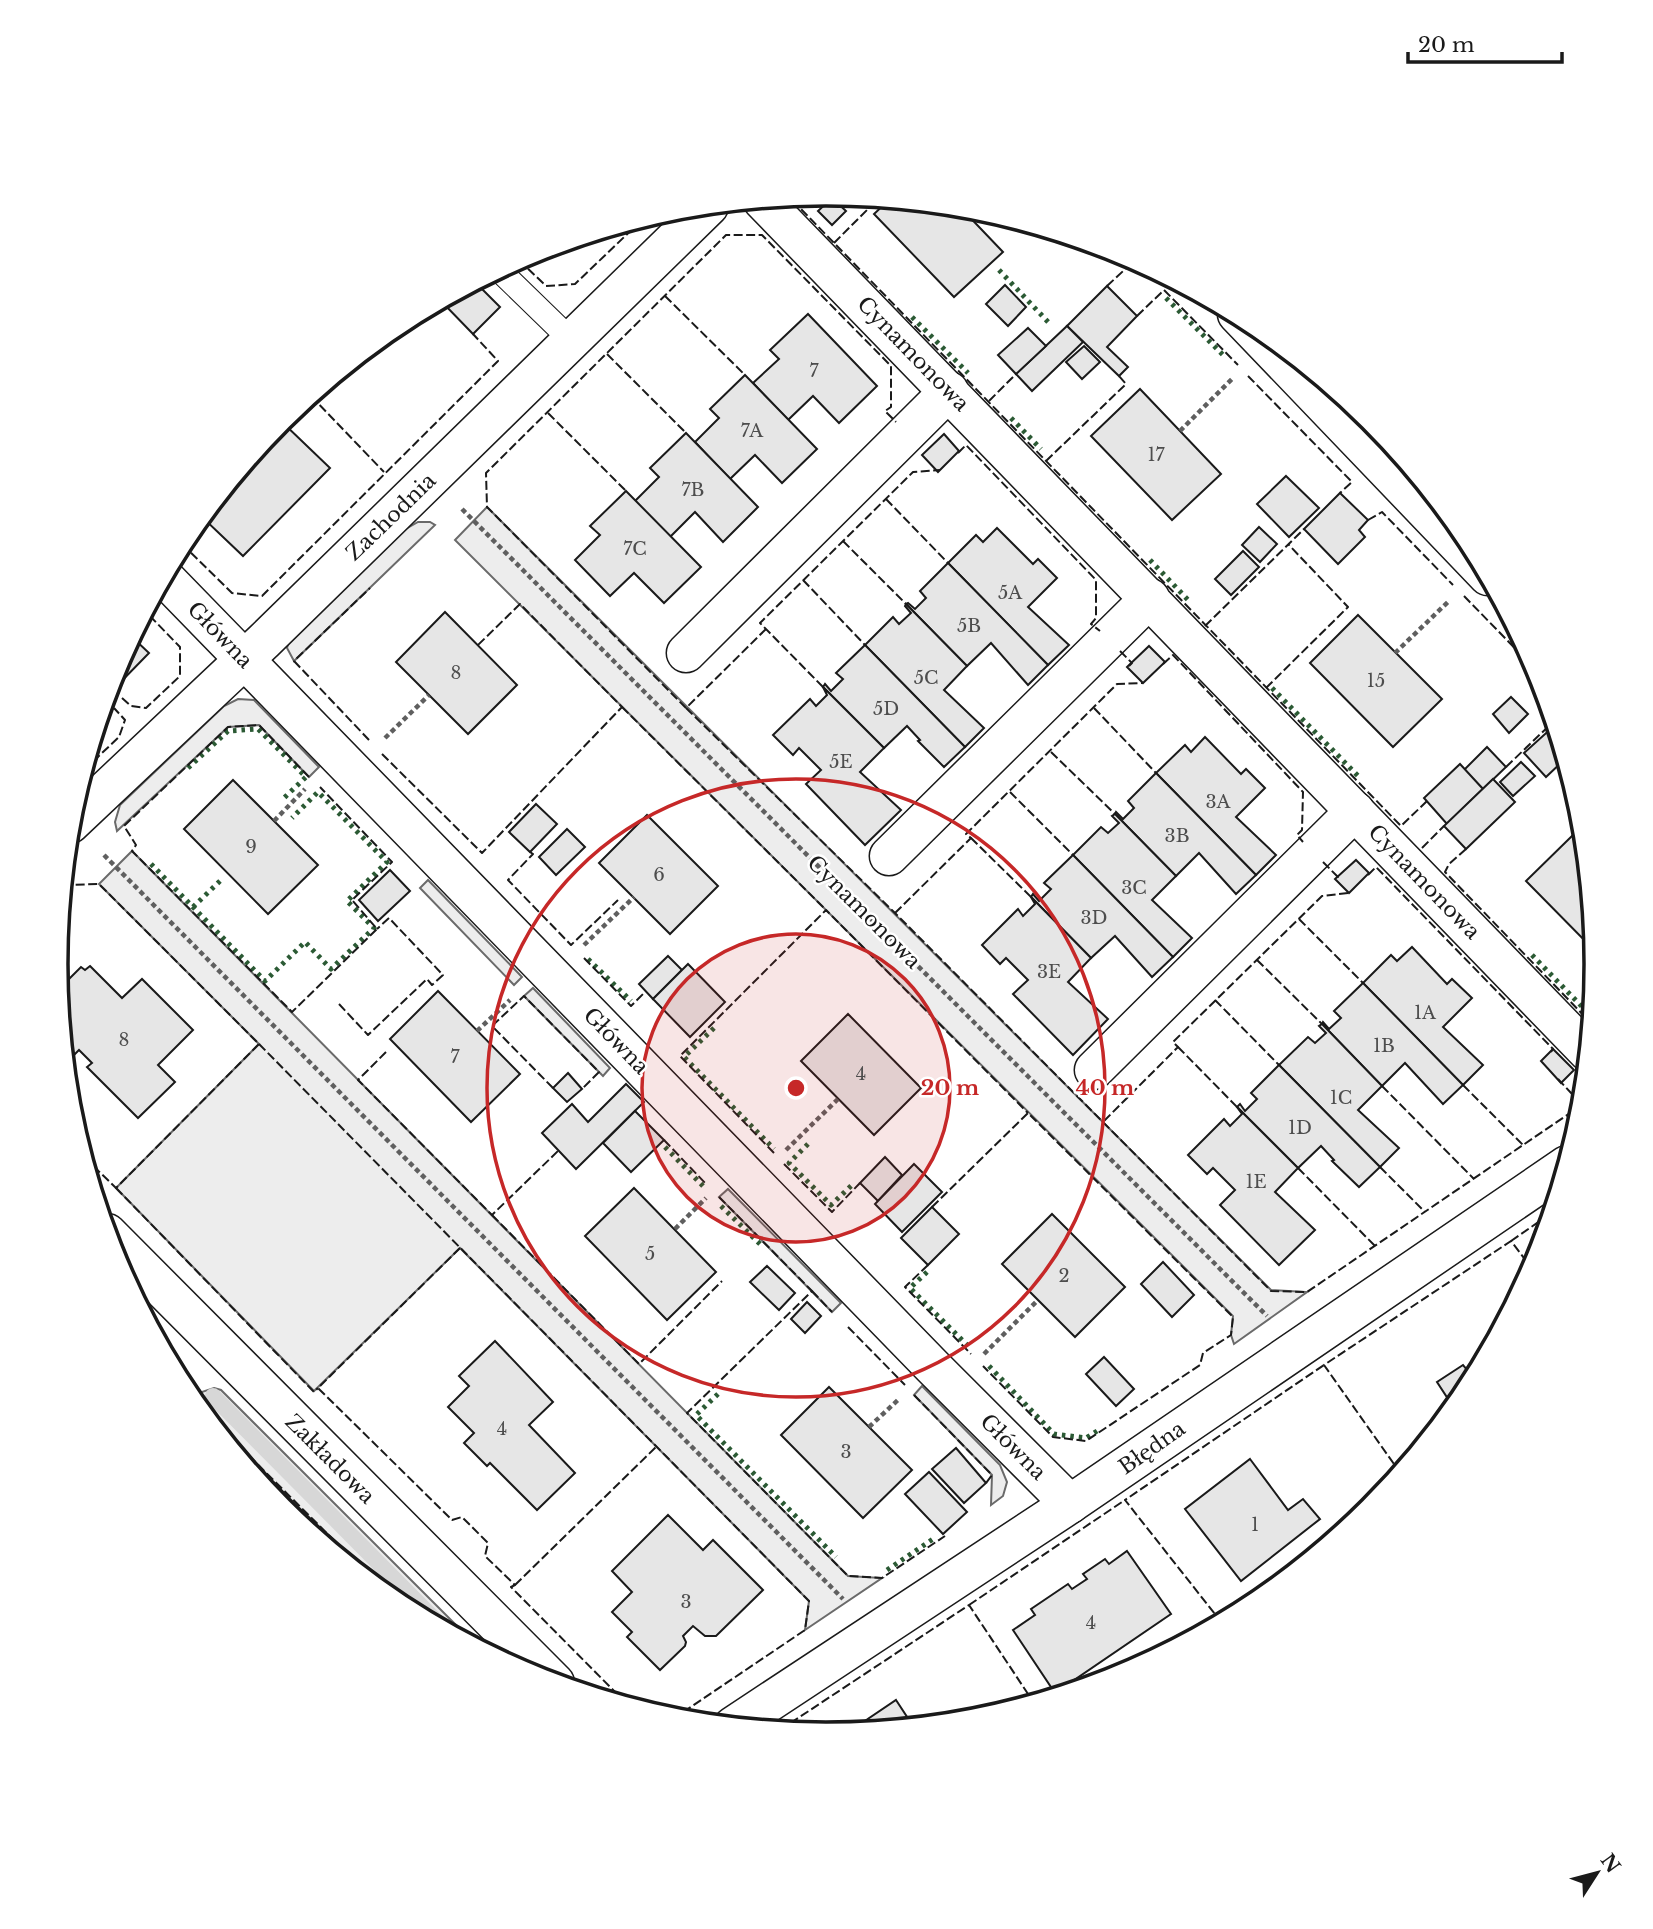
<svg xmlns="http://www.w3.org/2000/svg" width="1653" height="1929" font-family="'Libre Baskerville',serif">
<rect width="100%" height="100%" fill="#fff"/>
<g fill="#ededed" stroke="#6a6a6a" stroke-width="2">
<path d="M487,507L1271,1290L1307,1292L1234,1344L1231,1335L1233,1316L455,540Z"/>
<path d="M418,522H430L435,525L294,661L287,648L289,641L404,530Z"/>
<path d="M238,699L254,700L319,767L309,777L259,725L228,727L117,831L115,822L120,805L224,706Z"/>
<path d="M132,851L848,1576L882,1578L805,1630L809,1601L460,1248L314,1391L116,1188L259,1044L99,884Z"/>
<path d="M428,880L522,977L514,985L420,888Z"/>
<path d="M533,988L610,1068L603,1076L524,996Z"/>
<path d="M728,1189L841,1303L832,1312L719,1197Z"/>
<path d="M922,1386L1000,1465L1007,1482L1003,1496L991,1505L992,1475L914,1395Z"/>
<path d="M214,1388L221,1390L479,1648L398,1605L281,1509L187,1394L190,1396Z"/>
</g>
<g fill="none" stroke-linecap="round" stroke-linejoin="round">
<path stroke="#d7d7d7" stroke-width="16" d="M213,1396L446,1631"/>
</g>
<g fill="#e6e6e6" stroke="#1a1a1a" stroke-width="2">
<path d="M832,198L846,211L832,225L818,211Z"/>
<path d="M889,200L960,207L1003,252L954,297L874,214Z"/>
<path d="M476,283L500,307L473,334L441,301Z"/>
<path d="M1005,285L1026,307L1008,326L986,304Z"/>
<path d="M1107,286L1137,316L1107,347L1128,367L1119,376L1067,326Z"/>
<path d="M808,314L877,386L839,423L813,396L788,420L753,383L779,359L770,350Z"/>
<path d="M1067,326L1083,342L1032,391L1016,374Z"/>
<path d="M1028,328L1046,346L1016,374L998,355Z"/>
<path d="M1084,346L1100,362L1082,379L1066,362Z"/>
<path d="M745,375L817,449L782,483L755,455L730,479L695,442L719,418L710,409Z"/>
<path d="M1140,389L1221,474L1172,520L1091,436Z"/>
<path d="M281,421L330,468L243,556L202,517Z"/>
<path d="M686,433L758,507L723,542L695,512L670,537L635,501L659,477L650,468Z"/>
<path d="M944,434L959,451L938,472L922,455Z"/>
<path d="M1286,476L1319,508L1289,537L1257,504Z"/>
<path d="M626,491L701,567L664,603L634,573L610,596L575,560L600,535L590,526Z"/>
<path d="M1340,493L1368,520L1359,530L1365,537L1338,564L1304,529Z"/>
<path d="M1259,527L1277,544L1260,562L1242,545Z"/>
<path d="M997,528L1033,564L1038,559L1057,578L1028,607L1069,645L1048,665L948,563L976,535L983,542Z"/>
<path d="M1243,551L1259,567L1231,595L1215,579Z"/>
<path d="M948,563L1048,665L1028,685L991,643L967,666L906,604L908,603L915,609L926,598L920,591Z"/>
<path d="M906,604L967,666L944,690L984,728L965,747L865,645L893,617L899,624L911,613L905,606Z"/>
<path d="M445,612L517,685L468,734L396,662Z"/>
<path d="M1358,615L1442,699L1393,747L1310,663Z"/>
<path d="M132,637L149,653L108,695L115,669Z"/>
<path d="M865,645L965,747L944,767L918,741L920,740L907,726L884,748L823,687L825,684L831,691L843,679L836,673Z"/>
<path d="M1149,646L1165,662L1143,683L1127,667Z"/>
<path d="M823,687L884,748L860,772L901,810L865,845L806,784L821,770L799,748L793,755L773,735L810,699L816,706L827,695Z"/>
<path d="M1511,697L1528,714L1509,733L1493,714Z"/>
<path d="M1555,725L1565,759L1546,777L1524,753Z"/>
<path d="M1205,737L1241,774L1246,769L1265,788L1236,817L1276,855L1256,875L1156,773L1185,745L1191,752Z"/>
<path d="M1487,747L1506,767L1483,789L1464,770Z"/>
<path d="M1521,762L1535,776L1513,796L1500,782Z"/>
<path d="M1460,764L1483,789L1447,824L1424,798Z"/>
<path d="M1156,773L1256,875L1236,894L1199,853L1176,876L1115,814L1116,812L1123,819L1134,808L1128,801Z"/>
<path d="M1493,779L1515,802L1466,849L1444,826Z"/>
<path d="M233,780L318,865L268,914L184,829Z"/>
<path d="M536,804L557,824L530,852L509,832Z"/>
<path d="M1115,814L1176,876L1152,900L1192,938L1173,957L1073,855L1101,827L1108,833L1119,823L1112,816Z"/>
<path d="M647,815L718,886L670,934L599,863Z"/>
<path d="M567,829L585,847L556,875L539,857Z"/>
<path d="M1574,834L1585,847L1596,952L1526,881Z"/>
<path d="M1073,855L1173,957L1152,977L1115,936L1091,958L1031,897L1033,894L1039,901L1051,889L1044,883Z"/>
<path d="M1356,860L1369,873L1349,893L1335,879Z"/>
<path d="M390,870L410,891L378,921L359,900Z"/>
<path d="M1031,897L1091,958L1068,982L1108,1019L1073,1055L1013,994L1028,980L1006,958L1000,964L982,945L1018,909L1023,916L1035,904Z"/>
<path d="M1412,947L1447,984L1452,979L1472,998L1443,1027L1483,1065L1463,1085L1363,983L1391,955L1397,961Z"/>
<path d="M668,956L682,970L653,999L639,984Z"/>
<path d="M688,964L725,1002L690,1037L653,999Z"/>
<path d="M90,966L122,998L142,979L193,1030L158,1065L175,1082L138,1118L87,1067L92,1063L79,1050L68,1061L65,1058L59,996L63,992L59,989L81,967L85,970Z"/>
<path d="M1363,983L1463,1085L1443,1104L1405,1063L1382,1086L1322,1024L1323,1022L1329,1029L1341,1018L1334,1011Z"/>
<path d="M438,991L520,1074L471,1122L390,1039Z"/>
<path d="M848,1014L921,1088L874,1135L801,1061Z"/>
<path d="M1322,1024L1382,1086L1358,1110L1399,1148L1380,1167L1279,1065L1308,1037L1315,1043L1326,1033L1319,1026Z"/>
<path d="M1553,1049L1574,1070L1561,1083L1541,1061Z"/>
<path d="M1279,1065L1380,1167L1359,1187L1332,1161L1334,1160L1321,1146L1298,1168L1237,1107L1240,1104L1245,1111L1257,1099L1251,1093Z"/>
<path d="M568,1073L582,1089L567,1102L553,1088Z"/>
<path d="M626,1084L644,1102L576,1169L542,1133L572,1104L588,1122Z"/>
<path d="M1237,1107L1298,1168L1275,1192L1315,1230L1279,1265L1220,1205L1235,1190L1213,1168L1207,1174L1188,1155L1224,1119L1230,1126L1242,1114Z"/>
<path d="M635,1111L664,1140L631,1172L603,1143Z"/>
<path d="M885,1157L902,1175L878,1201L860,1183Z"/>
<path d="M914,1164L942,1192L902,1232L875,1204Z"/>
<path d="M634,1188L716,1272L667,1320L585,1236Z"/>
<path d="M932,1207L959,1234L928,1265L901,1238Z"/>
<path d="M1052,1214L1125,1287L1075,1337L1002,1264Z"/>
<path d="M1163,1262L1194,1295L1172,1317L1141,1284Z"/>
<path d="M767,1266L795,1293L779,1310L750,1282Z"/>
<path d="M807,1302L821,1316L805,1333L791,1319Z"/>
<path d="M1506,1321L1496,1338L1491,1330Z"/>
<path d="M495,1341L553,1402L529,1425L575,1473L537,1510L490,1463L487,1466L464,1443L474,1433L448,1407L469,1386L459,1376Z"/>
<path d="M1104,1357L1134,1389L1116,1406L1086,1374Z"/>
<path d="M1485,1360L1467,1393L1454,1408L1437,1382L1463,1365L1468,1371Z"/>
<path d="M829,1387L912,1470L863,1518L781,1435Z"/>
<path d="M956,1448L986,1483L964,1503L932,1469Z"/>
<path d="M1250,1459L1288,1510L1303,1499L1320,1519L1241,1581L1185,1509Z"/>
<path d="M929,1472L967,1512L943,1534L905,1494Z"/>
<path d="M1396,1479L1371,1509L1365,1500Z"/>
<path d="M668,1515L703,1550L713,1540L763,1590L716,1636H705L693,1626L683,1636L686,1642L685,1646L660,1670L627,1637L632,1632L612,1612L632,1592L612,1571Z"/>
<path d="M1127,1551L1171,1614L1055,1693L1013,1630L1035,1615L1031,1609L1068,1584L1072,1589L1087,1579L1083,1574L1105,1559L1109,1564Z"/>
<path d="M896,1700L913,1726L847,1733Z"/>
</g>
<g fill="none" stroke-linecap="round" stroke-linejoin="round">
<defs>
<path id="lane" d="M499,270L570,339"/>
<g id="street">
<path d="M762,200L1588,1052"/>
<path d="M1237,314L1488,576"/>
<path d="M164,577L932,1366L1070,1504"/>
<path d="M686,653L949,391"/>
<path d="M70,824L264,641L709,206"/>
<path d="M889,856L1150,598"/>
<path d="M1094,1070L1355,811"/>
<path d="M107,1233L555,1683"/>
<path d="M733,1726L1070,1504L1567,1165"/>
</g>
</defs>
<use href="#lane" stroke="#1a1a1a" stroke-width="25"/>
<use href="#street" stroke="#1a1a1a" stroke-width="41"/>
<g stroke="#5f5f5f" stroke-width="4.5" stroke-dasharray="5 3.5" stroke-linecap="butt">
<path d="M1180,431L1234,377"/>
<path d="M462,509L1267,1316"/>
<path d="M1395,653L1450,600"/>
<path d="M385,738L429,695"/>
<path d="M274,821L305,789"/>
<path d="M104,855L843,1599"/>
<path d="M584,945L634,897"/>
<path d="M477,1031L510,1000"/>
<path d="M786,1150L838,1099"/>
<path d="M675,1229L706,1198"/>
<path d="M984,1354L1038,1300"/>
<path d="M869,1427L899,1399"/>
</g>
<use href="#lane" stroke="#fff" stroke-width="23"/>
<use href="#street" stroke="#fff" stroke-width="38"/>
<g stroke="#2b5a34" stroke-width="5" stroke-dasharray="3.5 5" stroke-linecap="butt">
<path d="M999,270L1049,323"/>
<path d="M1166,298L1225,357"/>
<path d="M912,317L968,373"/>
<path d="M1011,418L1041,449"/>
<path d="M1150,560L1191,603"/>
<path d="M1272,688L1360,778"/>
<path d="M188,768L228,731L258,729L306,777L284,798"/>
<path d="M151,864L265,981L305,942L331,969L374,928L347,901L387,862L318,792L292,818"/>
<path d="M193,907L220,881"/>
<path d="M1532,955L1592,1017"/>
<path d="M588,959L631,1001"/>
<path d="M714,1028L684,1057L774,1149"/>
<path d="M808,1144L789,1163L831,1205L853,1184"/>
<path d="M665,1147L703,1186"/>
<path d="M721,1206L760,1244"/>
<path d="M927,1272L910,1288L970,1348"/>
<path d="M989,1366L1054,1434L1086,1438L1097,1431"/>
<path d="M718,1394L696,1415L836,1557"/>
<path d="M887,1570L936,1537"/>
</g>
<g stroke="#1a1a1a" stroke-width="2" stroke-dasharray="9 3.5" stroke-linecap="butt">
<path d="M808,199L801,209L1401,826L1427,801"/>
<path d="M834,243L878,199"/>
<path d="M519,260L546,286L575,284L643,219"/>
<path d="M1107,286L1135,260"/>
<path d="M665,296L745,375"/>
<path d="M1137,316L1164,290L1238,365"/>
<path d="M607,354L686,433"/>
<path d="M1248,376L1352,482L1340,493"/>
<path d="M311,396L384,472"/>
<path d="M989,401L1016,374"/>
<path d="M548,413L626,491"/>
<path d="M958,453L966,445L1096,580V618L1091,624L1100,631"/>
<path d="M1046,461L1126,384L1119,376"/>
<path d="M886,499L948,563"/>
<path d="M1368,520L1382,512L1453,585"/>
<path d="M843,541L906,604"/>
<path d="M182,544L232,593L262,596L498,361L473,334"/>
<path d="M803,580L865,645"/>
<path d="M1464,596L1539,673"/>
<path d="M1205,626L1304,529"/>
<path d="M766,629L686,708L895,913L1271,1291L1307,1292L1573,1111L1572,1094L1558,1079"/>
<path d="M1120,651L1132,663L1129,666"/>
<path d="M1163,664L1173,655L1303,792L1302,830L1297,835L1303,842"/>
<path d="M823,687L760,623L913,472L940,470"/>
<path d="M1266,688L1348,607L1288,544"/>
<path d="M122,698L131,706L146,708L180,676V647L146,612"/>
<path d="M622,707L826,910"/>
<path d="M686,708L487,507L486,473L726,235H762L891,366V407L885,411L896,422"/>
<path d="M1094,708L1156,773"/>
<path d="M369,740L294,661L370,588"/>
<path d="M1051,752L1115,814"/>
<path d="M382,754L482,853L622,707L520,604L478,645"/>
<path d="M1506,767L1554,721"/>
<path d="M84,770L119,737L125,720L114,708"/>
<path d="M309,777L259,725L228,727L124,826L136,845L132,851L292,1012L377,929L352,900L392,862L320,787"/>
<path d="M1010,792L1073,855"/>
<path d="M971,838L1031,897"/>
<path d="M1422,848L1444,826"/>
<path d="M1466,849L1449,864L1445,872L1591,1023"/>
<path d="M530,852L533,854L508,880L571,945L618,900"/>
<path d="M1323,862L1338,877L1336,879"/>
<path d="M1368,875L1376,867L1553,1049L1551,1052"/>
<path d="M64,887L66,885L99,884L259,1044L116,1188L83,1156"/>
<path d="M895,913L971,838L966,834L1117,684L1143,683"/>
<path d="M1299,919L1363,983"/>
<path d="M584,958L631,1006L645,992"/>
<path d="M1257,960L1322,1024"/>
<path d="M1215,1000L1279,1065"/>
<path d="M339,1004L368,1035L427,979L432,985L443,975L389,918L377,929"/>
<path d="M259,1044L809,1601L805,1630L673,1719"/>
<path d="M1178,1047L1237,1107"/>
<path d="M386,1052L358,1080L492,1215L559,1150"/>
<path d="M1463,1085L1523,1145"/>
<path d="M1382,1086L1474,1179"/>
<path d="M553,1088L492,1026L524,996L599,1072L582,1089"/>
<path d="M1104,1121L1178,1047L1173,1042L1322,896L1349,893"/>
<path d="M664,1140L707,1185"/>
<path d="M774,1153L680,1056L826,910L1028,1113"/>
<path d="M784,1164L832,1212L860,1183"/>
<path d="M1380,1167L1425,1212"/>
<path d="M1298,1168L1375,1246"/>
<path d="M116,1188L314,1392L318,1388"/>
<path d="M719,1197L812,1291L687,1413L848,1576L882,1578L945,1536"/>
<path d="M932,1207L1028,1113L1233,1317L1231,1335L1203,1353L1200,1365L1086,1441L1053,1437L983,1366"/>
<path d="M492,1215L639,1364L722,1281"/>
<path d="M1511,1241L1553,1212"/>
<path d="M460,1248L318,1388L452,1520L462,1517L488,1543L485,1556L515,1585L511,1587L629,1706"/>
<path d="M928,1265L905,1287L971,1354"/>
<path d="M812,1291L832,1312"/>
<path d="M848,1327L905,1385"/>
<path d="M187,1394L399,1605"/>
<path d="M914,1395L992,1475L986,1483"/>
<path d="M1401,1474L1324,1365L1511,1241L1533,1270"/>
<path d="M515,1585L656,1447"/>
<path d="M969,1605L1125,1500"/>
<path d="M1222,1623L1125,1500L1324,1365"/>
<path d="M780,1730L969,1605L1034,1703"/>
</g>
</g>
<circle cx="796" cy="1088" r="154" fill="#c62828" fill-opacity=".12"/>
<g fill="none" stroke="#c62828" stroke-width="3.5">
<circle cx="796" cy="1088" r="154"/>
<circle cx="796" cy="1088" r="309"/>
</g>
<g text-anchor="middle" stroke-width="5" stroke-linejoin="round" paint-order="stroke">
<g font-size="18" fill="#4d4d4d">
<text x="814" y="377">7</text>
<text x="752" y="437">7A</text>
<text x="1156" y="461">17</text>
<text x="693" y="496">7B</text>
<text x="635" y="555">7C</text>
<text x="1010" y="599">5A</text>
<text x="969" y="632">5B</text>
<text x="456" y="679">8</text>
<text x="926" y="684">5C</text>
<text x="1376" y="687">15</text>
<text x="886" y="715">5D</text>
<text x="841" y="768">5E</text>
<text x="1218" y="808">3A</text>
<text x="1177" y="842">3B</text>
<text x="251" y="853">9</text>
<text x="659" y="881">6</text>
<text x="1134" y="894">3C</text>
<text x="1094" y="924">3D</text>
<text x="1049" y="978">3E</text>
<text x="1425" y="1019">1A</text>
<text x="124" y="1046">8</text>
<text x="1384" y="1052">1B</text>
<text x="455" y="1063">7</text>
<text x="861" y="1080">4</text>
<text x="1341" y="1104">1C</text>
<text x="1300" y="1134">1D</text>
<text x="1256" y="1188">1E</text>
<text x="650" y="1260">5</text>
<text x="1064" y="1282">2</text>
<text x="502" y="1435">4</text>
<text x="846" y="1458">3</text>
<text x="1255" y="1531">1</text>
<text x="686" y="1608">3</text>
<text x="1091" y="1629">4</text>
</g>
<g font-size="21" fill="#1a1a1a" stroke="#fff">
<text transform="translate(913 354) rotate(46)" y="7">Cynamonowa</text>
<text transform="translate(391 517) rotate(-44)" y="7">Zachodnia</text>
<text transform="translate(220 635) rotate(46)" y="7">Główna</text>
<text transform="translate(1424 882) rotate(46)" y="7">Cynamonowa</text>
<text transform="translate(864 912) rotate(45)" y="7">Cynamonowa</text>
<text transform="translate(616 1041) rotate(46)" y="7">Główna</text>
<text transform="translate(1013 1447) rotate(45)" y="7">Główna</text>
<text transform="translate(1152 1448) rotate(-35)" y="7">Błędna</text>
<text transform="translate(330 1459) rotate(45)" y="7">Zakładowa</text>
</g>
</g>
<path d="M0 0H1653V1929H0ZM68 964a758 758 0 1 1 1516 0a758 758 0 1 1-1516 0Z" fill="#fff" fill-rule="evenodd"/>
<path fill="none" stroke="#1a1a1a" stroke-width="3.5" d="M68 964a758 758 0 1 1 1516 0a758 758 0 1 1-1516 0Z"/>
<circle cx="796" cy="1088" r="10" fill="#c62828" stroke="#fff" stroke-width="3.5"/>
<g font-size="21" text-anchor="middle" font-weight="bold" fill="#c62828" stroke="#fff" stroke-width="5" stroke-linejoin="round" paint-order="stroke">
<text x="950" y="1095">20 m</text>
<text x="1105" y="1095">40 m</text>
</g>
<g transform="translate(1597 1873) rotate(54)" stroke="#ffffff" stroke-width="5" paint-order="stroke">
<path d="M0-5L12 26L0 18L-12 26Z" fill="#1a1a1a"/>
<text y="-10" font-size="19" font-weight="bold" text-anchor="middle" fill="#1a1a1a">N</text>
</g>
<path d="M1408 52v10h154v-10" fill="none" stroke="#1a1a1a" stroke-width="3.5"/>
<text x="1418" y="52" font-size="21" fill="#1a1a1a" stroke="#ffffff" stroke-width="5" paint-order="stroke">20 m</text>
</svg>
